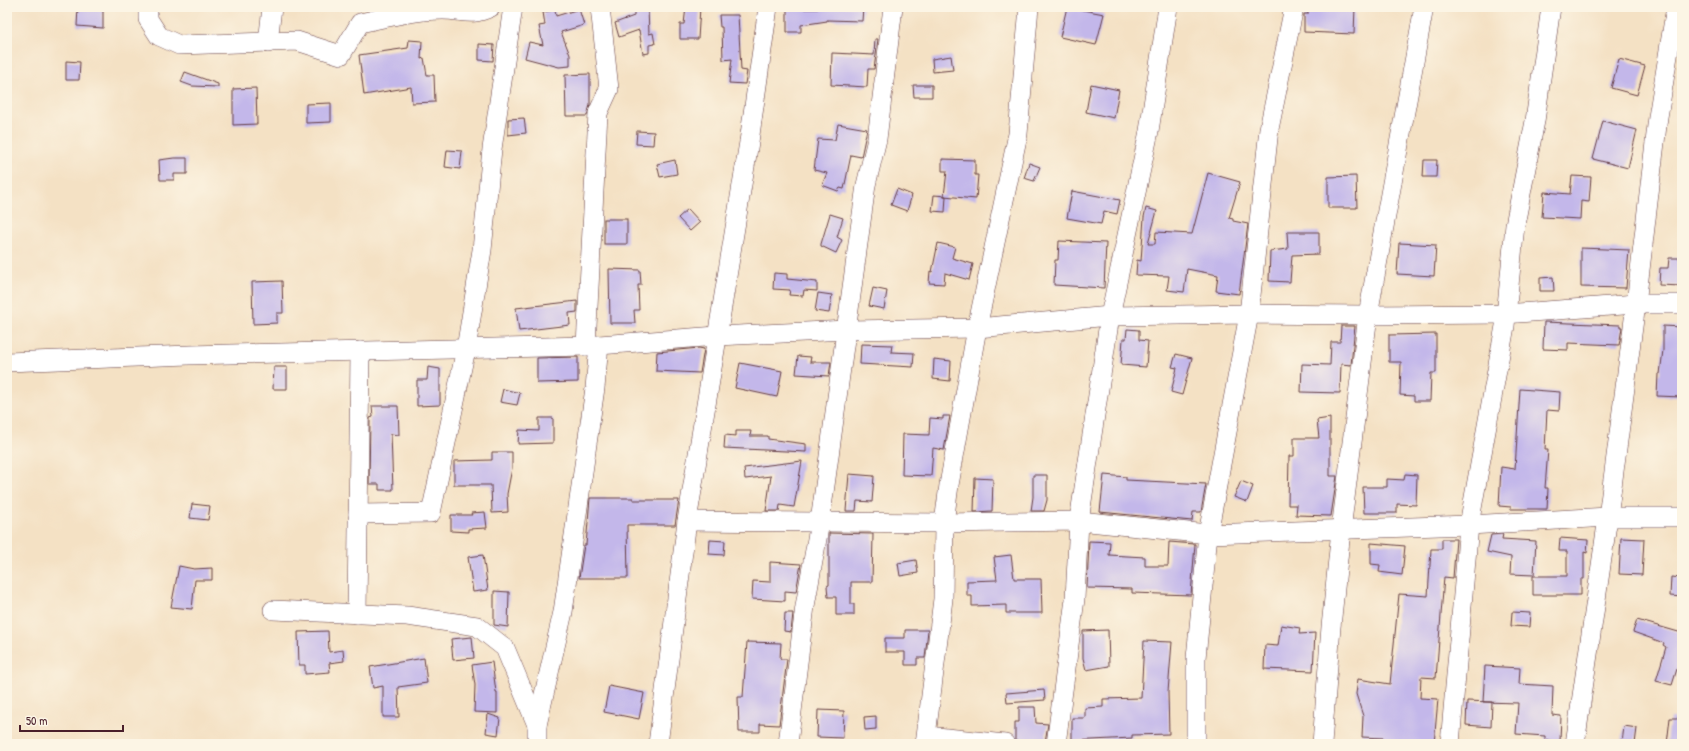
<svg xmlns="http://www.w3.org/2000/svg" width="1689" height="751" font-family="'Patrick Hand',sans-serif">
<rect width="100%" height="100%" fill="#fcf5e5"/>
<filter id="ink" filterUnits="userSpaceOnUse"><feTurbulence type="fractalNoise" baseFrequency=".025" numOctaves="2"/><feDisplacementMap in="SourceGraphic" scale="8" xChannelSelector="R" yChannelSelector="G"/><feConvolveMatrix kernelMatrix="1 2 1 2 8 2 1 2 1" color-interpolation-filters="sRGB"/></filter>
<filter id="wash" filterUnits="userSpaceOnUse"><feTurbulence type="fractalNoise" baseFrequency=".012" numOctaves="4" result="noise"/><feDisplacementMap in="SourceGraphic" scale="16" xChannelSelector="R" yChannelSelector="G"/><feGaussianBlur stdDeviation="0.9" result="paint"/><feColorMatrix in="noise" values="0 0 0 0 0 0 0 0 0 0 0 0 0 0 0 0 0 1.4 0 .05"/><feComposite in="paint" operator="in"/></filter>
<g filter="url(#wash)">
<rect width="100%" height="100%" fill="#f4e1c4"/>
<g id="blocks">
<g fill="#c3b7ea">
<path d="M78,7H103V28L77,26Z"/>
<path d="M686,7H700L698,39H680V24H684Z"/>
<path d="M818,7H863L862,21L827,20V21L801,25V32H787V9H818Z"/>
<path d="M1067,7L1104,14L1096,45L1060,37Z"/>
<path d="M1308,7H1355L1354,34L1304,32V14H1308Z"/>
<path d="M634,8H648L649,34L653,33L655,44L649,45V53L643,54L639,30L619,37L615,23L634,16Z"/>
<path d="M579,9L584,25L561,32L570,55V66L559,67L525,58L529,42L543,45L539,26L545,25L543,12L555,10L556,16Z"/>
<path d="M719,15H738L741,70L747,71L745,84L729,83L732,59L723,60L722,27H720Z"/>
<path d="M875,39H878L874,69H868L867,87L831,85L832,53L874,55Z"/>
<path d="M409,40L422,41L421,59L424,58L427,75H434L435,102L412,103L411,87L364,95L359,55L408,48Z"/>
<path d="M479,44L494,45L493,61L479,60Z"/>
<path d="M951,56L953,70L933,72L932,59Z"/>
<path d="M1619,59L1645,66L1637,95L1611,88Z"/>
<path d="M66,61L80,62L79,80H66Z"/>
<path d="M185,72L218,84V87L192,86L181,82Z"/>
<path d="M590,74V105L587,116H566L565,75Z"/>
<path d="M1091,84L1119,90L1114,118L1086,112Z"/>
<path d="M913,85H932V97H914Z"/>
<path d="M256,88L257,124L233,125V89Z"/>
<path d="M331,103V122L306,123V104Z"/>
<path d="M524,118L526,133L508,135V119Z"/>
<path d="M1603,121L1637,130L1628,168L1593,159Z"/>
<path d="M838,124L867,129L861,157L851,155L844,189L840,188L838,191L822,185L827,173L814,170L818,139L835,140Z"/>
<path d="M637,131L654,132L653,145L636,144Z"/>
<path d="M447,150L462,151L460,169L445,167Z"/>
<path d="M174,158H187V174H174V180H160L159,160Z"/>
<path d="M942,159L975,160V175H978L976,199L944,196L947,171H942Z"/>
<path d="M675,160L677,174L660,177L657,164Z"/>
<path d="M1424,160H1437L1436,177H1423Z"/>
<path d="M1029,163L1040,167L1034,181L1024,178Z"/>
<path d="M1208,173L1240,182L1229,218L1233,219V221L1248,224L1239,294L1216,291L1218,275L1187,269L1184,292L1167,290L1169,276L1136,275L1137,260L1141,261L1144,217L1146,208L1157,211L1148,244H1155L1156,232L1192,234Z"/>
<path d="M1356,176L1357,208H1328V177Z"/>
<path d="M1572,176L1591,177L1589,202L1581,201L1580,219L1542,217L1544,192L1570,194Z"/>
<path d="M897,189L912,195L907,211L891,205Z"/>
<path d="M1072,191L1120,200L1117,214L1104,211L1101,224L1067,218Z"/>
<path d="M934,195L946,196L945,212L932,211Z"/>
<path d="M688,209L700,222L690,231L678,218Z"/>
<path d="M830,214L843,218L837,237L842,240L836,253L821,246V244Z"/>
<rect x="604" y="219" width="23" height="25"/>
<path d="M1287,232H1319V254L1292,255L1290,282L1269,281L1270,251L1288,249Z"/>
<path d="M1059,241L1106,243L1104,288L1054,285L1055,260H1058Z"/>
<path d="M938,243L955,247L952,258L973,264L969,280L945,273L944,284L929,283L930,271L932,272Z"/>
<path d="M1399,243L1436,245L1434,276L1397,274Z"/>
<path d="M1581,248L1629,250L1626,288L1581,287Z"/>
<path d="M1669,258H1682V286L1659,285L1660,268H1668Z"/>
<path d="M609,269L640,270L641,285H638L639,310H634L635,323H610Z"/>
<path d="M774,273L787,274V279L817,282V291L804,290L803,296L789,295L790,290L773,289Z"/>
<path d="M1553,277L1554,291H1540V278Z"/>
<path d="M282,281L283,313H277V323L253,324L252,282Z"/>
<path d="M873,288L887,291L884,309L869,306Z"/>
<path d="M818,293L832,295L829,313L815,311Z"/>
<path d="M577,301V312L569,313L570,325L519,331L516,308Z"/>
<path d="M1544,322L1620,325V327H1622L1620,340L1619,345L1568,343V350L1543,349Z"/>
<path d="M1341,326H1355L1351,365L1341,364L1340,393L1301,392L1302,364L1330,365L1331,342H1340Z"/>
<path d="M1663,326L1682,327V397L1657,396L1658,374H1660L1663,350Z"/>
<path d="M1127,329L1139,330V340L1148,341L1146,367L1121,365L1123,339H1126Z"/>
<path d="M1436,334V373H1431L1430,401H1414V396L1400,395L1401,362H1389V335Z"/>
<path d="M861,344L892,345L891,352L914,353L913,367L860,364Z"/>
<path d="M699,348L704,349L700,373L656,371L657,352Z"/>
<path d="M1176,354L1192,358L1182,395L1171,392L1177,368L1172,367Z"/>
<path d="M798,356L811,357L810,362H831L829,376L796,374Z"/>
<path d="M578,357V382L537,383V358Z"/>
<path d="M934,359L951,361L950,381L933,379Z"/>
<path d="M740,363L782,371L777,397L735,388Z"/>
<path d="M274,367H287V389H273Z"/>
<path d="M428,367L440,369V405L417,406V380H427Z"/>
<path d="M503,389L520,393L517,405L500,402Z"/>
<path d="M1520,389L1560,392L1559,411L1547,410L1545,450H1548L1545,488H1548L1547,509H1511V507L1499,506L1501,467L1515,469Z"/>
<path d="M372,406H398L399,435L391,434L393,490H379V484H369L370,418L373,417Z"/>
<path d="M943,416H950L944,450L933,448L931,476L902,475L903,434L929,435L930,418L943,419Z"/>
<path d="M539,418H553V443L518,444L519,430L539,431Z"/>
<path d="M1330,418V476H1337L1331,516L1296,515L1297,505H1288L1289,456H1294V438H1319L1317,420Z"/>
<path d="M736,431H751L750,436H768V439L806,444V452L724,448L725,435L736,436Z"/>
<path d="M492,452H512V468L507,494L508,512L492,513L491,485H454V461L492,460Z"/>
<path d="M802,461L794,507L780,505L779,511H766L771,476L745,479L744,468Z"/>
<path d="M849,474L874,476L872,502L857,501L856,511H846Z"/>
<path d="M1405,474L1417,475L1416,505L1397,504V513H1364L1363,487H1387V479L1404,480Z"/>
<path d="M1033,475H1047V500L1044,511H1031L1033,497Z"/>
<path d="M1104,475L1126,477V480L1206,484L1201,512H1193L1192,521L1100,512Z"/>
<path d="M975,478L993,479L992,511L974,512Z"/>
<path d="M1241,481L1253,486L1247,502L1234,497Z"/>
<path d="M590,498H633V500H679L675,525H627L628,578H579L584,545H586Z"/>
<path d="M192,504L210,506L208,520L190,518Z"/>
<path d="M485,512L487,528L468,529V532L451,531V515H472L471,513Z"/>
<path d="M829,533L873,534L872,582H851V604H854V615H836V597H828L827,586L829,585Z"/>
<path d="M1503,534L1502,539L1536,541L1534,575L1510,574L1511,557L1487,552L1491,535Z"/>
<path d="M1560,538L1588,540L1587,553L1584,552V579H1581V595H1533V576H1567V551H1559Z"/>
<path d="M1621,538L1644,539L1642,575L1619,574Z"/>
<path d="M1442,539H1456L1453,578L1444,577L1436,678L1421,677L1420,698L1438,699L1434,744H1392L1382,743L1383,738L1362,737L1363,716L1356,694L1358,679L1390,684L1399,594L1428,596L1431,549H1442Z"/>
<path d="M710,540L725,541L724,555L709,554Z"/>
<path d="M1089,541L1110,542L1109,555L1145,557V566H1168L1169,542L1195,544L1191,595L1132,593V589L1087,588Z"/>
<path d="M1371,543L1405,546L1402,575L1379,572L1380,565L1371,564Z"/>
<path d="M483,555L488,590L473,592L468,557Z"/>
<path d="M1011,555L1014,579H1041L1042,613H1006V605L972,606V596H967V581L997,580L994,557Z"/>
<path d="M916,560L918,573L900,576L898,563Z"/>
<path d="M770,562L801,564L796,592L785,591V601L752,599L753,581L770,582Z"/>
<path d="M179,566L194,569L212,568V580H195L192,609L171,607Z"/>
<path d="M1671,577L1682,578V597L1670,596Z"/>
<path d="M494,591L509,592L508,627L494,625Z"/>
<path d="M1512,612L1530,613L1529,627L1511,626Z"/>
<path d="M785,613H793L791,632L784,631Z"/>
<path d="M1637,620L1682,633V653L1672,685L1656,681L1666,647L1663,645L1664,643L1633,632Z"/>
<path d="M1281,625L1300,628L1299,634L1315,633L1313,671L1264,669L1265,645L1278,646Z"/>
<path d="M905,630H928L925,658H917V665H905V652H885V638H905Z"/>
<path d="M1108,630L1109,666L1086,670L1083,658V631Z"/>
<path d="M328,631L329,652L343,650L344,661L329,663L330,672L305,674V665H299L298,632Z"/>
<path d="M472,637L474,658L453,660L451,639Z"/>
<path d="M1144,641L1172,642L1168,692L1169,734L1132,735V738L1072,741V718H1085V708L1103,707V699L1141,698Z"/>
<path d="M747,642L781,643L780,659H787L779,725L760,724V732H739L738,697H743Z"/>
<path d="M424,658L427,683L398,687L399,717H383V686L373,688L370,667Z"/>
<path d="M492,662L496,692H497V713L474,712L475,685L472,665Z"/>
<path d="M1485,666L1520,668L1519,684L1553,686L1552,715L1561,716L1560,741L1545,740V736L1516,734L1518,703L1483,702Z"/>
<path d="M609,686L644,693L639,719L604,712Z"/>
<path d="M1044,690L1045,700L1007,703L1006,693Z"/>
<path d="M1467,701L1492,702L1491,727L1466,725Z"/>
<path d="M1019,707H1035L1036,723L1048,724L1045,742L1015,741V722H1019Z"/>
<path d="M818,710L844,711L843,738L817,737Z"/>
<path d="M488,714L500,718L498,735L486,733Z"/>
<path d="M876,716V729L865,730L864,717Z"/>
<path d="M1670,718H1682V744H1667Z"/>
<path d="M1624,726L1637,728L1635,744L1622,743Z"/>
</g>
</g>
</g>
<g filter="url(#ink)">
<use href="#blocks" fill-opacity="0" stroke="#643c42" stroke-width="1"/>
<g fill="none" stroke-linecap="round" stroke-linejoin="round">
<defs>
<g id="minor">
<path d="M148,7V19L159,36L179,45L297,41L341,55L360,23C387,17 415,10 443,10C463,10 471,17 491,7"/>
<path d="M1294,7L1269,129L1249,314L1208,534L1469,525L1608,517H1682"/>
<path d="M268,43L272,7"/>
<path d="M586,346L598,113L609,89L600,7"/>
<path d="M7,362L189,355L586,346L717,336L847,330L977,328L1110,316L1249,314L1368,315L1505,314L1636,304H1682"/>
<path d="M358,514L431,513L466,349L482,250L492,149L513,7"/>
<path d="M687,521L944,523L1079,521L1208,534L1196,658V744"/>
<path d="M273,610L407,616L477,626L505,648L537,725"/>
<path d="M357,614L360,351"/>
<path d="M927,736L1005,744"/>
<path d="M537,744V725L563,612L595,388L599,345"/>
<path d="M658,744L687,521L749,142L768,7"/>
<path d="M788,744L805,606L820,522L866,185L877,139L893,7"/>
<path d="M925,744L943,599L944,523L949,485L977,328L1018,134L1029,7"/>
<path d="M1056,744L1075,599L1079,521L1110,316L1149,131L1168,7"/>
<path d="M1322,744L1331,627L1341,530L1368,315L1424,7"/>
<path d="M1450,744L1469,525L1505,326L1515,225L1535,121L1551,7"/>
<path d="M1575,744L1608,517L1636,304L1658,117L1676,7"/>
</g>
</defs>
<use href="#minor" stroke="#643c42" stroke-width="20"/>
<use href="#minor" stroke="#fff" stroke-width="19"/>
</g>
</g>
<rect width="1689" height="751" fill="none" stroke="#fcf5e5" stroke-width="24"/>
<path d="M20 725v6h103v-6" fill="none" stroke="#4a1f2b" stroke-width="2"/>
<text x="26" y="725" font-size="12" fill="#4a1f2b" stroke="#fcf5e5" stroke-width="3" paint-order="stroke">50 m</text>
</svg>
